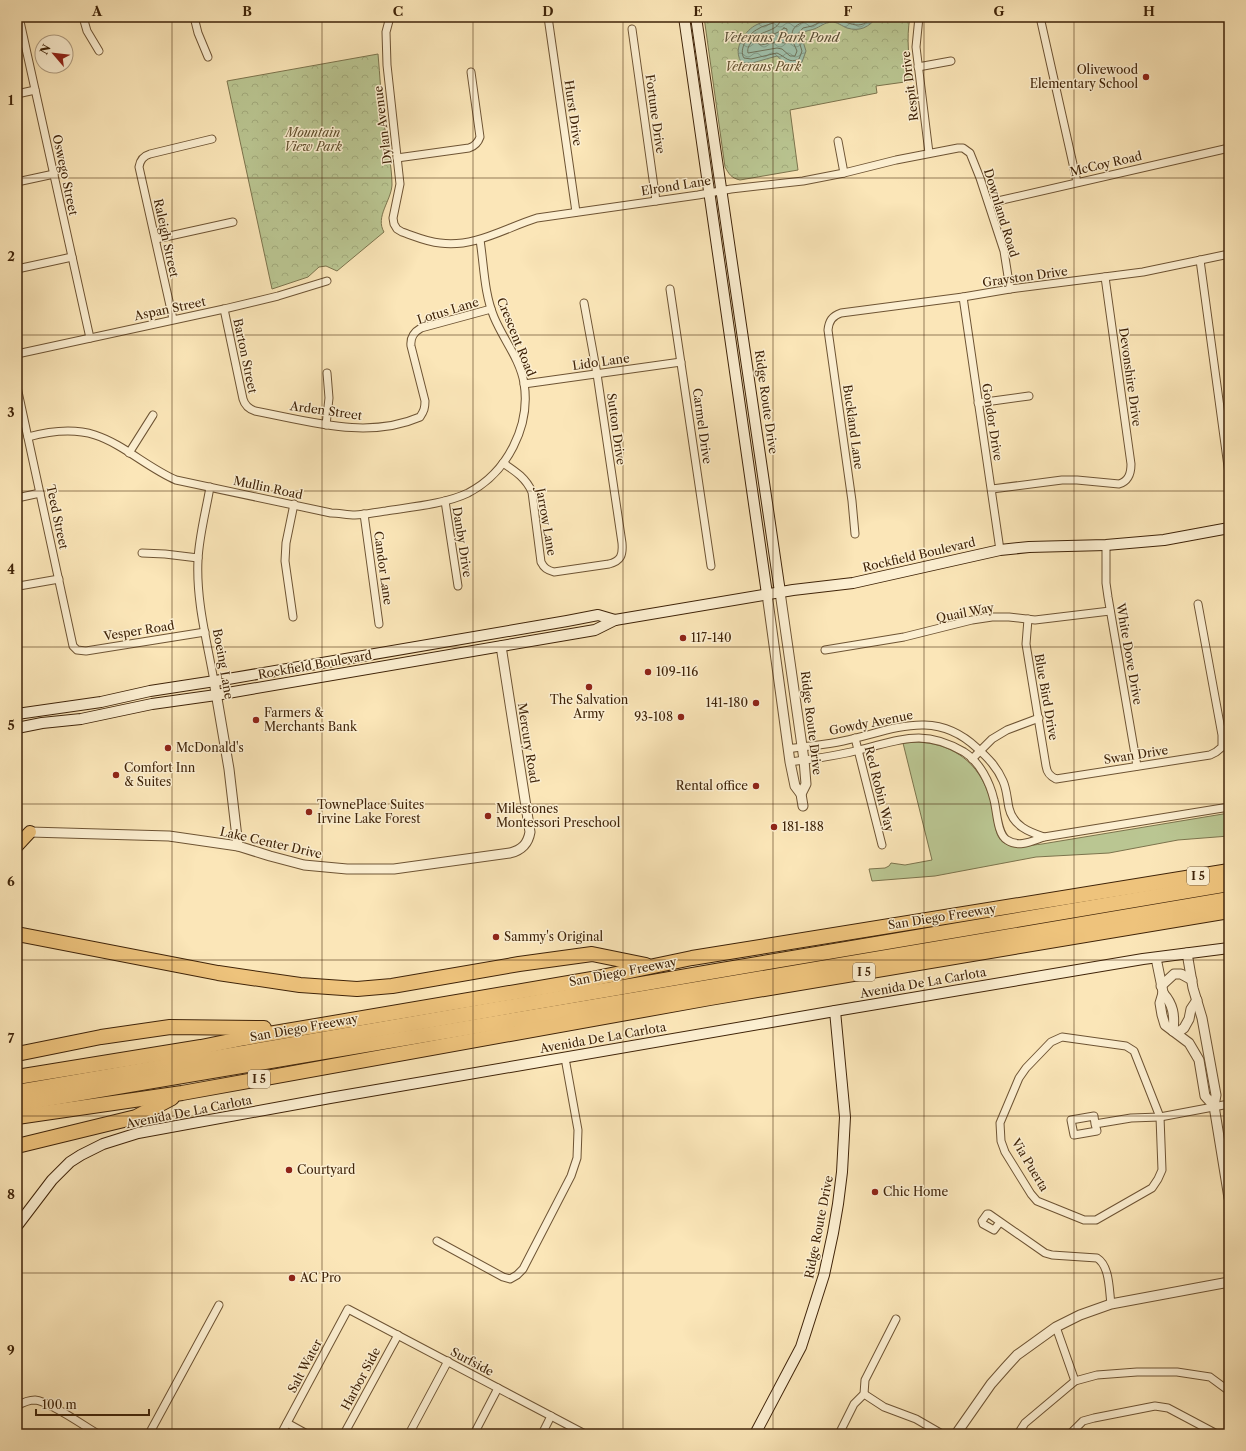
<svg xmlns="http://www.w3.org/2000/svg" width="1246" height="1451" font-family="'Libre Caslon Text',serif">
<defs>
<pattern id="park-crowns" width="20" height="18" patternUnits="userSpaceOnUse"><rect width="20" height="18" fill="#bac692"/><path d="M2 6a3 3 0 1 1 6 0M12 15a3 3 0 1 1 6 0" fill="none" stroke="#a1aa7c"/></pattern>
<pattern id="water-waves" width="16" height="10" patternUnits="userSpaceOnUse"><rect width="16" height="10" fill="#9fc0ab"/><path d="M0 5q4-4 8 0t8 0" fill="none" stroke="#839c89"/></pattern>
</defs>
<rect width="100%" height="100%" fill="#fbe6b8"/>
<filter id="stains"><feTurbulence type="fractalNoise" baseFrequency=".005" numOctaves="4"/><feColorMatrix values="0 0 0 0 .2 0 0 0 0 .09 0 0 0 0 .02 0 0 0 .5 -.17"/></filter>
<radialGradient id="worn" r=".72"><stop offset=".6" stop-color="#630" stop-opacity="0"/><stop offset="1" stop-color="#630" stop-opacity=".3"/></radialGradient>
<path fill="#bac692" stroke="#7c744d" d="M916,742C949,743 975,759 987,790C991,798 992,808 994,817C995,825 996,838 1003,842C1014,850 1030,845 1042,844L1229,813V836L1178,840L1109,853L1036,857L935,876L872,881L869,869L885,868L889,866L891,863L905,865L932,860L903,743Z"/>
<g fill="url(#park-crowns)" stroke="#7c744d">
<path d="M704,17H910C906,39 909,59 912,81L876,86L877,93L790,110L798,170L740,180C731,178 729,174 725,167Z"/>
<path d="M378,54C380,76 381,99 384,121C386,142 392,164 392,185C391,201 375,217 384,232L337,271L326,266L319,267L308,277L272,289L227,81Z"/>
</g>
<path fill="url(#water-waves)" stroke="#79816a" d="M773,17H877C869,27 860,32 847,28C842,26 837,22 832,22C825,22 820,27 814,29C809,31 805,30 801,35L806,51L802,62C789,67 787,65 777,56L752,63H742C741,61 739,59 739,57C735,46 746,30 756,25C761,22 769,22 773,17Z"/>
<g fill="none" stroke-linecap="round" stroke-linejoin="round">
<g stroke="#6f725a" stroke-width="1">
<path d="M776,17L773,23C768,25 762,26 758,29C749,33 738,49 744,58L751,59L777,53C786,57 789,64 799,59L802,51L797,35L803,28C806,27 809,27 812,26C817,24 822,20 827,19C843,15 857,36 872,17"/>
<path d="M781,17C780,33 760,29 752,41C749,46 747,48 748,53L777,48L782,49L790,56H795L797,51C795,46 792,41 792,36C791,22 810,21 818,17"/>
<path d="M784,28L787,29L786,43L775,42L761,45L759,44V42C766,35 777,35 784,28Z"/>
</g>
<defs>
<g id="minor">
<path d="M19,17L90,338"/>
<path d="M83,17L87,31L99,51"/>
<path d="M194,17L198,33L208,57"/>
<path d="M390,17L386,32L387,65L400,184L393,218L394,224L397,229L402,232C414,236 427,242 440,243C474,248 505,228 537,218L698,195L731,189L803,181L844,173L896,160L958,148H963L970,153L980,178L1004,251L1010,289"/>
<path d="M548,17L576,212"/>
<path d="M919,17L916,47L929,153"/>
<path d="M1040,17L1077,182"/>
<path d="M632,29L656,201"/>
<path d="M918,67L951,61"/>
<path d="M17,94L35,90"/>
<path d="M838,141L844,173"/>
<path d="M397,158L469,148C475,146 478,143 480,137L471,72"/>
<path d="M17,182L54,174"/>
<path d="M989,203L1229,148"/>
<path d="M156,239L233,222"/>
<path d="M1200,260L1229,474"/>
<path d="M17,269L72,257"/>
<path d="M670,289L711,566"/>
<path d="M963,297L1000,550"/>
<path d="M224,309L243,399C245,406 249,409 255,411C309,421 367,440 420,417C424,411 425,408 425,401L411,346C410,337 414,332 421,328L491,309"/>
<path d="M173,319L139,167C140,160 143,156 150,154L212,139"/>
<path d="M17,354L224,309L278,296L327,281"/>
<path d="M524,384L681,362"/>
<path d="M17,387L73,646L77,650L86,651L205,632"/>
<path d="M978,403L1029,396"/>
<path d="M326,425L329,398L327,373"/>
<path d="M28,437C50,431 73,428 95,435C123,444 148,468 176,480L331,513C339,513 347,515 355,515C365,515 376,512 386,511C411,507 445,504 468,493C507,473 531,426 524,383C520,359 503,339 494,317C484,293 484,265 480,240"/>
<path d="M129,453L153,415"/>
<path d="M503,463C515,471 526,478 532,492L541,562C544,568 547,570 554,572L609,564C621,561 623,555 622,543L597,374L584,303"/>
<path d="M210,487C206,511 199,536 198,560C196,601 207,641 214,681"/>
<path d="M992,489L1062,480H1077L1119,484C1129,481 1131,473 1131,464L1105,277"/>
<path d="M17,498L40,493"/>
<path d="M445,501L458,586"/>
<path d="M364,514L379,624"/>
<path d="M855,534L852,501L828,330C829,321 832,316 841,313L963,297L1010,289L1143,272L1229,254"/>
<path d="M1106,545V583L1108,597L1137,766"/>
<path d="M142,553L165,554L198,558"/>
<path d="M19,586L59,579"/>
<path d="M293,617L285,561L286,543L294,504"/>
<path d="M1028,619L1026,644L1046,766C1047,773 1050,776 1056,779L1210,755L1216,752L1222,747V735L1198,604"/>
<path d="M825,650L904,637L972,620L992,617H1009L1035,620L1110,611"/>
<path d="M855,738L882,845"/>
<path d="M788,749C806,746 825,745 843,741C891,731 934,707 977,748C988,758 997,767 1003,781C1007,790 1007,799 1009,808C1013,826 1029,832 1044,837"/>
<path d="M972,759L992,739L1007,730L1039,718"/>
<path d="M790,762C813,759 837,756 859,750C901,740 923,728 964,752C980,762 990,783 994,800C997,811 997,834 1007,840C1019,848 1032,841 1044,837L1229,807"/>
<path d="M1062,1037L1126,1046L1134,1051L1160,1117L1162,1170L1158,1179L1152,1188L1096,1220H1084L1037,1201L1031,1194L1005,1152L1001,1141L1000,1123L1019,1078L1026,1068L1051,1042Z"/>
<path d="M1095,1124L1094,1116L1071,1120L1074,1135L1097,1131L1095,1124L1131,1118L1160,1117L1229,1104"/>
<path d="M1000,1222L994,1230L983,1224L982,1221L987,1214H989L1045,1253L1052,1255L1097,1258C1110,1266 1109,1290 1111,1304"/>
<path d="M437,1241L503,1277L510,1279L517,1275L523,1269L571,1176L577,1158L578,1130L565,1058"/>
<path d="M1056,1327L1075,1381"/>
<path d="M864,1394L884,1407L916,1419L942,1434"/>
<path d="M17,1406C22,1403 28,1400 35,1400C49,1401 84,1426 98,1434"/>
<path d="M287,1423L307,1434"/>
<path d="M149,1434L219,1305"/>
<path d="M281,1434L348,1309L585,1434"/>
<path d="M344,1434L398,1335"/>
<path d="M409,1434L448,1361"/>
<path d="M474,1434L498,1388"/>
<path d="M542,1434L551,1416"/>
<path d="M839,1434L854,1404L864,1394L865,1380L896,1319"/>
<path d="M1018,1434L1025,1423L1075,1381L1097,1375L1137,1372H1177L1210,1377L1229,1391"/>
<path d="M1070,1434L1083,1421L1094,1418L1155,1406L1168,1408L1217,1434"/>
</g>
<g id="tertiary">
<path d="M780,592L804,760L806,784L801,794"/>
<path d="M767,594L790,762L795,786L801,794L803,806"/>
<path d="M214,681L229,769L238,846"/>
<path d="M30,832L169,836L238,846L270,856L304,865L347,869H394L510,853C522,850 528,844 530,832L501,646"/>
<path d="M1187,953L1193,988L1202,1018L1216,1095L1214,1106L1229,1198"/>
<path d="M1156,958L1164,997"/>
<path d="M1161,986L1174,974H1181L1192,980"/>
<path d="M1163,993L1160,1003L1162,1015L1165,1025L1189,1043L1199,1060L1205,1096L1214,1106"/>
<path d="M1163,993C1173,1004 1175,1015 1173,1031"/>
<path d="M1177,1033L1184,1028L1189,1019L1191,1009L1197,1000"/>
<path d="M956,1434L991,1384L1006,1367L1017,1355L1056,1327L1080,1315L1111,1304L1229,1282"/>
</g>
<g id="secondary">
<path d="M684,17L767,594"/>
<path d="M696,17L780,592"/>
<path d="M17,714L101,702L150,691L228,679L567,621L598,615L615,620"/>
<path d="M17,728L42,723L81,719L152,704L216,695L595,630L615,620L793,590L853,583L1000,550L1029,547L1106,545L1164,540L1229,528"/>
<path d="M17,1226L52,1180L70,1162L81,1155L103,1144L138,1133L330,1098L835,1011L1143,959L1229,948"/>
<path d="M755,1434L801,1347L824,1275L833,1233L838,1204L842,1172L845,1117L835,1011"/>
</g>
<path id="primary" d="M17,846L30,832"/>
<g id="motorway">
<path d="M17,934L218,973L300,985L357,989L392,986L519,964L592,954L646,965"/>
<path d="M17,1054L101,1037L170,1027L264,1028"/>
<path d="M17,1077L201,1047L245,1038L592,979L692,958L1229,871"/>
<path d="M17,1092L716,971L1229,884"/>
<path d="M17,1104L1229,899"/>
<path d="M17,1117L182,1093L710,998L1229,911"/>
<path d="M17,1146L136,1117L172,1098"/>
</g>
</defs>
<use href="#minor" stroke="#6e5434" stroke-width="9"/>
<use href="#tertiary" stroke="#6e5434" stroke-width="11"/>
<use href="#secondary" stroke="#3f2308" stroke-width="12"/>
<use href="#primary" stroke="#3f2308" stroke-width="14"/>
<use href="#motorway" stroke="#3f2308" stroke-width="16"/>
<use href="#minor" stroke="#fcefd1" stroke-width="7"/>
<use href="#tertiary" stroke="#fcefd1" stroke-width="9"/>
<use href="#secondary" stroke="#fcefd1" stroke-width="10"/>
<use href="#primary" stroke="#eec37c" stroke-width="12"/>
<use href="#motorway" stroke="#eec37c" stroke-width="14"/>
</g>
<path fill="none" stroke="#3f2308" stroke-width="1" stroke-opacity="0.55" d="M172,17V1434M322,17V1434M473,17V1434M623,17V1434M773,17V1434M924,17V1434M1074,17V1434M17,178H1229M17,335H1229M17,491H1229M17,647H1229M17,804H1229M17,960H1229M17,1116H1229M17,1273H1229"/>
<g fill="#8f2418" stroke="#fcefd1" stroke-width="1.5">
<circle cx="1146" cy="77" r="4"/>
<circle cx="683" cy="638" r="4"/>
<circle cx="648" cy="672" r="4"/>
<circle cx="589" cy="687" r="4"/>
<circle cx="756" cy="703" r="4"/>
<circle cx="681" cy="717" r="4"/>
<circle cx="256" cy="720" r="4"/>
<circle cx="168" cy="748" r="4"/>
<circle cx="116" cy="775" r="4"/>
<circle cx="756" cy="786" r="4"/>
<circle cx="309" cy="812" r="4"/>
<circle cx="488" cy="816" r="4"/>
<circle cx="774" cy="827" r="4"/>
<circle cx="496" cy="937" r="4"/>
<circle cx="289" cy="1170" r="4"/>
<circle cx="875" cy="1192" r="4"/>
<circle cx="292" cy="1278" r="4"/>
</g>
<g text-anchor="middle" stroke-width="3" stroke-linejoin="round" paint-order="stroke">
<g fill="#fcefd1" stroke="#786044" stroke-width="1">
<rect x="1187" y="867" width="22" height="18" rx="3"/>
<rect x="853" y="963" width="22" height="18" rx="3"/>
<rect x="248" y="1070" width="22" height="18" rx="3"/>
</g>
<g font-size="11" font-weight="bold" fill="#3f2308">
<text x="1198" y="880">I 5</text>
<text x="864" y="976">I 5</text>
<text x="259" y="1083">I 5</text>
</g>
<g font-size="12" font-style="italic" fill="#5e4c2a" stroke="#fcefd1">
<text x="763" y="71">Veterans Park</text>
<text x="313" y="137">Mountain<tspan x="313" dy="14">View Park</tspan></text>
</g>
<g font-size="12" fill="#3f2308" stroke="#fcefd1" text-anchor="start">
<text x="1138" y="74" text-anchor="end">Olivewood<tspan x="1138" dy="14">Elementary School</tspan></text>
<text x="691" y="642">117-140</text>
<text x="656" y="676">109-116</text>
<text x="589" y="704" text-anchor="middle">The Salvation<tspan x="589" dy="14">Army</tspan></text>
<text x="748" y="707" text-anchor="end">141-180</text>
<text x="264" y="717">Farmers &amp;<tspan x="264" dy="14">Merchants Bank</tspan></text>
<text x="673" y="721" text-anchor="end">93-108</text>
<text x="176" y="752">McDonald's</text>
<text x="124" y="772">Comfort Inn<tspan x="124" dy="14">&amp; Suites</tspan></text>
<text x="748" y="790" text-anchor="end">Rental office</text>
<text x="317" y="809">TownePlace Suites<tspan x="317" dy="14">Irvine Lake Forest</tspan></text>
<text x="496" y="813">Milestones<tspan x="496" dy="14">Montessori Preschool</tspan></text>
<text x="782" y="831">181-188</text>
<text x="504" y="941">Sammy's Original</text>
<text x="297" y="1174">Courtyard</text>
<text x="883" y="1196">Chic Home</text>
<text x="300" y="1282">AC Pro</text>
</g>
<g font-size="12" fill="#3f2308" stroke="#fcefd1">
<text transform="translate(910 86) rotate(-97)" y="4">Respit Drive</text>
<text transform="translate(573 113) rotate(82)" y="4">Hurst Drive</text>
<text transform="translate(655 114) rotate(82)" y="4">Fortune Drive</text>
<text transform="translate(383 125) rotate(-97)" y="4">Dylan Avenue</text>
<text transform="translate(1106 164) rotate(-13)" y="4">McCoy Road</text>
<text transform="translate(65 175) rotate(78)" y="4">Oswego Street</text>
<text transform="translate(676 186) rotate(-9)" y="4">Elrond Lane</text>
<text transform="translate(1001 213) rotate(73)" y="4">Downland Road</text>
<text transform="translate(166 238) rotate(78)" y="4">Raleigh Street</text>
<text transform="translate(1025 277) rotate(-8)" y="4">Grayston Drive</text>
<text transform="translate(170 309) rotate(-12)" y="4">Aspan Street</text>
<text transform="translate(448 311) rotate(-17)" y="4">Lotus Lane</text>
<text transform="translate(516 337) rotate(68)" y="4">Crescent Road</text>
<text transform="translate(245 356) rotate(78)" y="4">Barton Street</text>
<text transform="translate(601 362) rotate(-8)" y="4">Lido Lane</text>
<text transform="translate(1130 377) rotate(82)" y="4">Devonshire Drive</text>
<text transform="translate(766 402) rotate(82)" y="4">Ridge Route Drive</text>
<text transform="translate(326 411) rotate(8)" y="4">Arden Street</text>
<text transform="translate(992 422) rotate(81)" y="4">Gondor Drive</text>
<text transform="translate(702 426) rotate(82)" y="4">Carmel Drive</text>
<text transform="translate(853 427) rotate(82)" y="4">Buckland Lane</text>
<text transform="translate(616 429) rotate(82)" y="4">Sutton Drive</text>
<text transform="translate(268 488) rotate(12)" y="4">Mullin Road</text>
<text transform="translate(57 517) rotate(78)" y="4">Teed Street</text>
<text transform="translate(546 522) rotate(80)" y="4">Jarrow Lane</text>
<text transform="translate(462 542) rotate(81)" y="4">Danby Drive</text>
<text transform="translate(919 555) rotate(-13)" y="4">Rockfield Boulevard</text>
<text transform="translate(383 568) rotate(82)" y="4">Candor Lane</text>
<text transform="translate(965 613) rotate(-11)" y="4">Quail Way</text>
<text transform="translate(139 631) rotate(-9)" y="4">Vesper Road</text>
<text transform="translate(1129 654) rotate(80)" y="4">White Dove Drive</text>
<text transform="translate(223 664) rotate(80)" y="4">Boeing Lane</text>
<text transform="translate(315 665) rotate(-10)" y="4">Rockfield Boulevard</text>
<text transform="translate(1046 697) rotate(80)" y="4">Blue Bird Drive</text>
<text transform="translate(811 723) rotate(83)" y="4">Ridge Route Drive</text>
<text transform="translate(871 723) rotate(-11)" y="4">Gowdy Avenue</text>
<text transform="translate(528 743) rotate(81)" y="4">Mercury Road</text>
<text transform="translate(1136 755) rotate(-9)" y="4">Swan Drive</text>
<text transform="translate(879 789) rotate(76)" y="4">Red Robin Way</text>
<text transform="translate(271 843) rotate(13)" y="4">Lake Center Drive</text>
<text transform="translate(942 917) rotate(-9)" y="4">San Diego Freeway</text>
<text transform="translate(623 972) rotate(-11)" y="4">San Diego Freeway</text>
<text transform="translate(923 983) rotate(-10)" y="4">Avenida De La Carlota</text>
<text transform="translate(304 1028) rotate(-10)" y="4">San Diego Freeway</text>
<text transform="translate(603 1038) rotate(-10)" y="4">Avenida De La Carlota</text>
<text transform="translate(189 1112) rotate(-11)" y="4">Avenida De La Carlota</text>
<text transform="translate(1030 1165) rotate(59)" y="4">Via Puerta</text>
<text transform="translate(819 1227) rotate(-79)" y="4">Ridge Route Drive</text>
<text transform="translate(472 1362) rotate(28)" y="4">Surfside</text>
<text transform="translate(305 1366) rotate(-62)" y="4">Salt Water</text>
<text transform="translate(361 1379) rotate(-62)" y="4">Harbor Side</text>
</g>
<g font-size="13" font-style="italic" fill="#5c5239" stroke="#fcefd1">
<text x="781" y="42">Veterans Park Pond</text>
</g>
</g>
<rect width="1246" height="1451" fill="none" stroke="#fbe6b8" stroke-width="44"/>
<g transform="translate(54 54) rotate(298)"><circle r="19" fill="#fcefd1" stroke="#b09d81"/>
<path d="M0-3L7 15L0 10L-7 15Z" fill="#8f2418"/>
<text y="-6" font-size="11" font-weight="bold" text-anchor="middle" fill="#3f2308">N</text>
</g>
<path d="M36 1409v6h113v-6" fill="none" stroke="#3f2308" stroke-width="2"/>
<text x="42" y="1409" font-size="12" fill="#3f2308" stroke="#fcefd1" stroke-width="3" paint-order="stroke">100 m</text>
<rect x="22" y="22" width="1202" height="1407" fill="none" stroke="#3f2308" stroke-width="1.5"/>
<g font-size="13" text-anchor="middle" font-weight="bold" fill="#3f2308">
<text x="97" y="16">A</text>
<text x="247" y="16">B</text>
<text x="398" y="16">C</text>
<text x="548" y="16">D</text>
<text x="698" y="16">E</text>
<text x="848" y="16">F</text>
<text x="999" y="16">G</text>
<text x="1149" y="16">H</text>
<text x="11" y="105">1</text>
<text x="11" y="261">2</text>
<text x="11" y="417">3</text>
<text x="11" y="574">4</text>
<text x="11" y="730">5</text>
<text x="11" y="886">6</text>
<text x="11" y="1043">7</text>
<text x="11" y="1199">8</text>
<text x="11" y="1355">9</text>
</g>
<rect width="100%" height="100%" filter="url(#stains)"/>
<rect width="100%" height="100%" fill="url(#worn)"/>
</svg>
